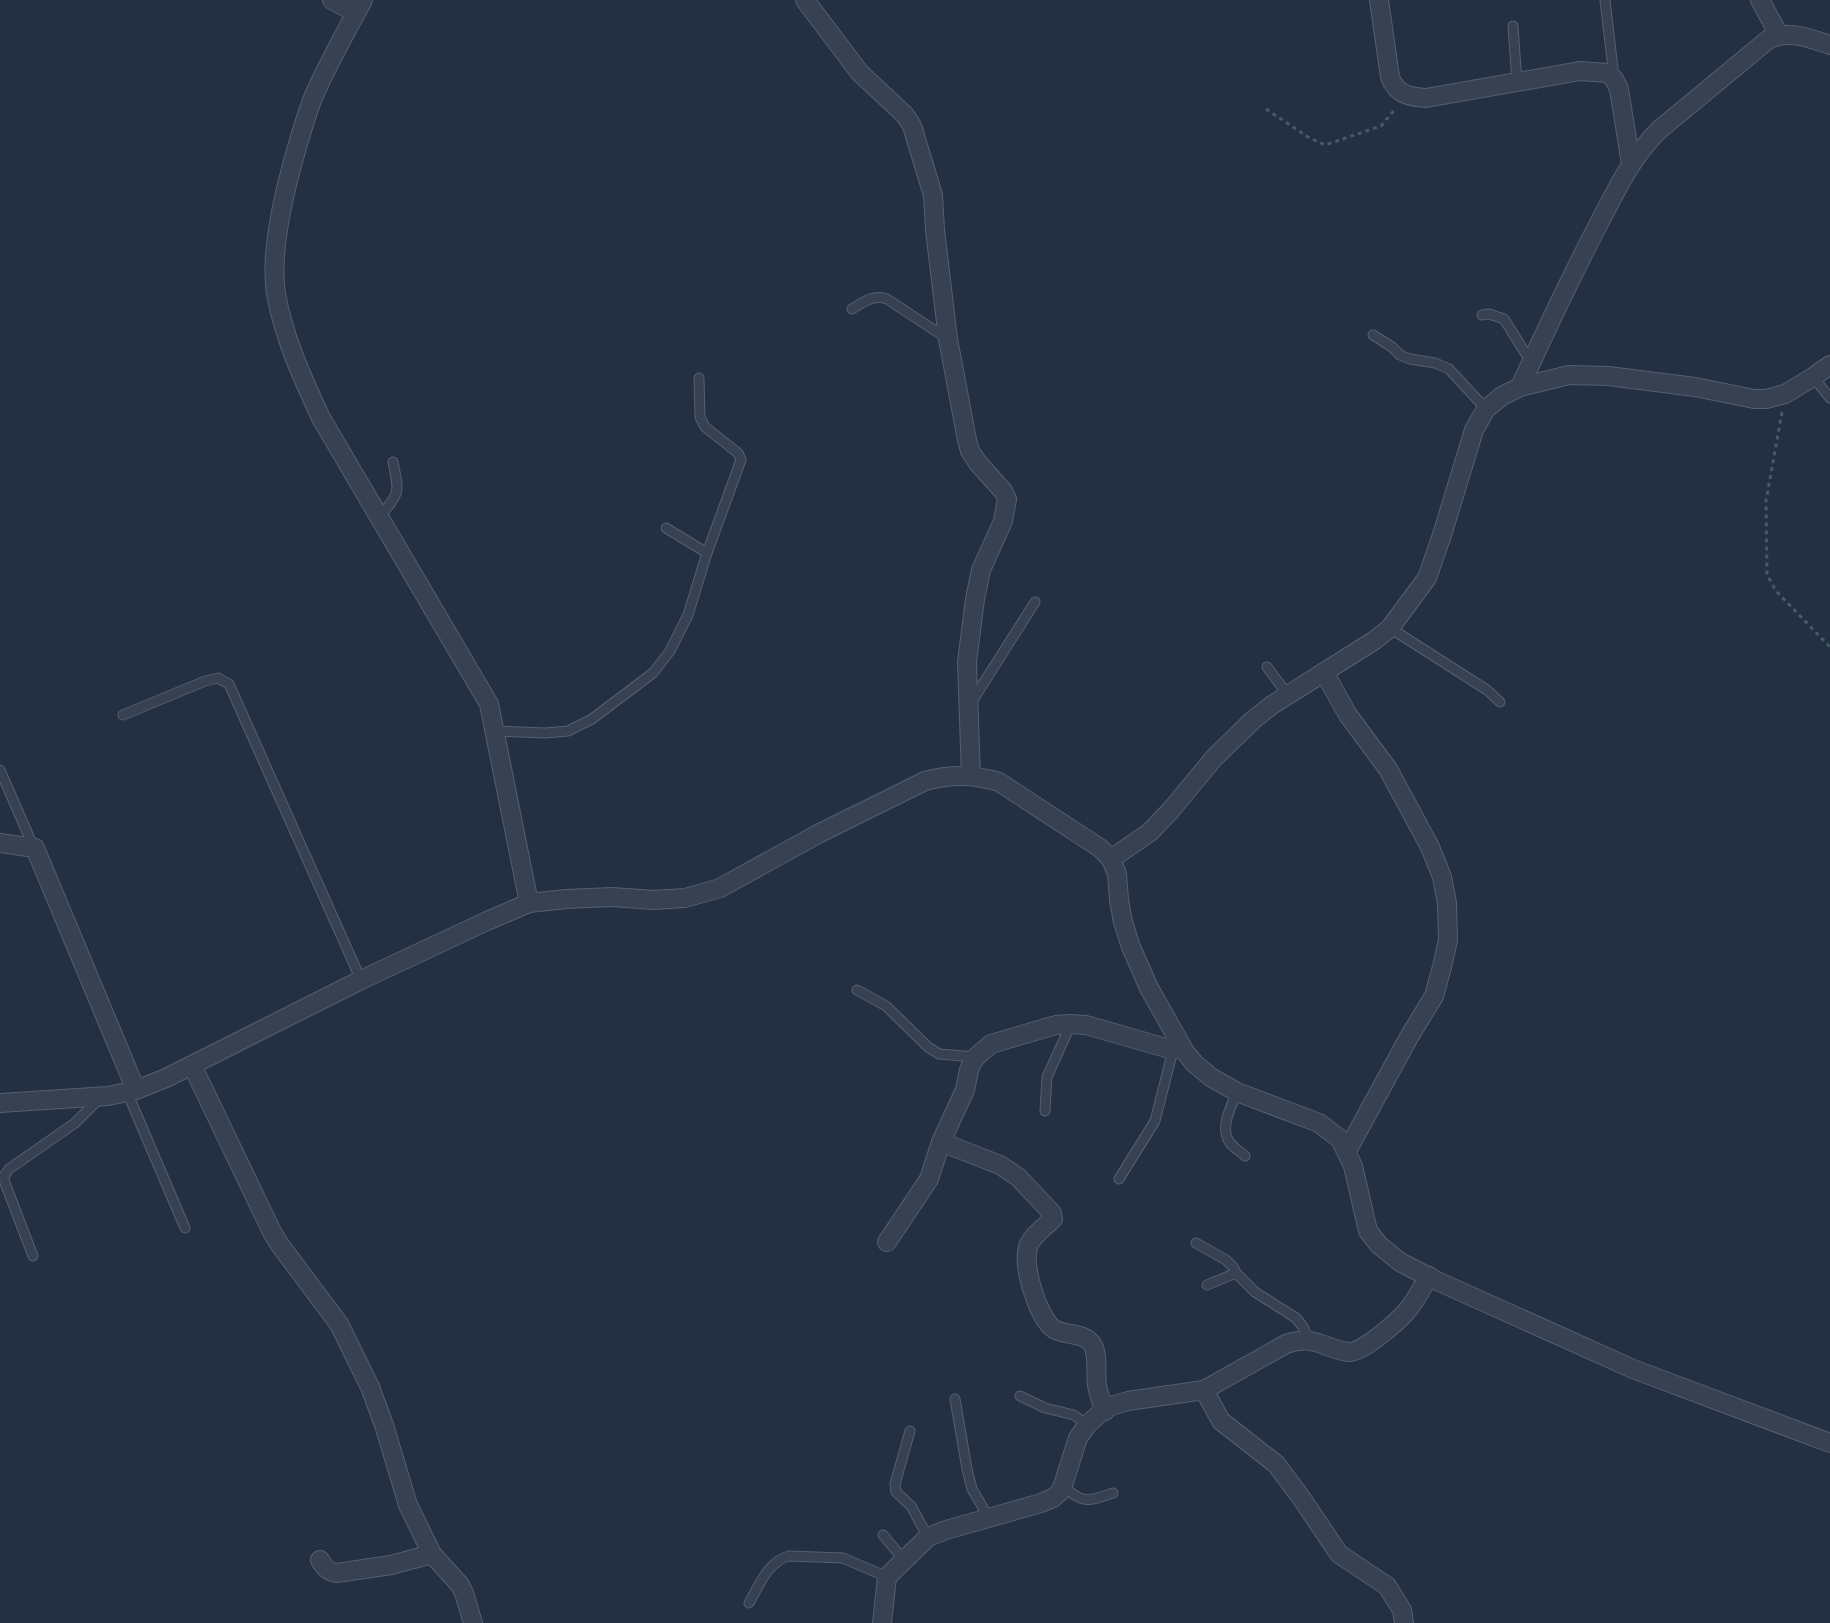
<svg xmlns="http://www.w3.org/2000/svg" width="1830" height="1623" font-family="'Public Sans',sans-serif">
<rect width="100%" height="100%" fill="#232f43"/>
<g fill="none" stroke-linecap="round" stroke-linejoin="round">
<defs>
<g id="lane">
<path d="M1605,0L1614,77"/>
<path d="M1513,26L1517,83"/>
<path d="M852,309C863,302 874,294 887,299L948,339"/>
<path d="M1482,315L1489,314L1504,319L1531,362"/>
<path d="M1373,335L1392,347L1400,355L1410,359L1435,363L1449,369L1486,409"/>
<path d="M1813,377L1830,398"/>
<path d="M379,517C401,492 399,493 393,462"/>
<path d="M666,528L707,553"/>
<path d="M1390,628L1487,690L1500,702"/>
<path d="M1267,667L1288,695"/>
<path d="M971,703L1035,602"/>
<path d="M123,715L205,681L218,678L229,684L361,980"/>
<path d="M494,731L545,733L568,731L592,719L653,673L670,651L688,615L707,553L741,460L738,453L705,427L700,417L699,378"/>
<path d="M0,770L34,848"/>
<path d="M857,990L886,1006L928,1047L939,1054L976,1057"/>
<path d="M127,1092L185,1228"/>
<path d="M1237,1092C1231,1107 1219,1128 1230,1143C1234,1148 1241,1152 1245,1156"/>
<path d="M1045,1111L1047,1077L1071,1024"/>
<path d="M1119,1179L1155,1121L1173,1050"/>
<path d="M1196,1243L1226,1260L1233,1267L1236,1273L1255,1292L1296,1318L1303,1327L1309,1340"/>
<path d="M33,1256L5,1183L4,1176L9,1169L75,1123L100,1098"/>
<path d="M1207,1285L1236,1273"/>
<path d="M1020,1396L1045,1408L1074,1415L1087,1425"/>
<path d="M955,1399L967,1469L972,1489L989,1518"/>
<path d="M910,1431L895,1484L896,1492L911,1506L928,1537"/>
<path d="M1063,1485C1082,1505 1089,1501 1113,1493"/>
<path d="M883,1535L904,1560"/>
<path d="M749,1603C759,1586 768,1561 789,1556L843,1558L887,1577"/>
</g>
<g id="street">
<path d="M332,0L356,13"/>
<path d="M363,0C347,30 330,60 316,91C309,105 305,122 300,137C287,181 269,248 276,294C284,338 302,377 321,418L489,704L529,903"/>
<path d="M805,0L860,73L905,115L912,126L933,195L935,230L948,339L967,440L970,451L978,463L1003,491L1007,499L1003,521L981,570L975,599L967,662L971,776"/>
<path d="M1379,0L1390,77C1396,94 1409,97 1426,98L1580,71L1607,73L1614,79L1619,89L1631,164"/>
<path d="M1760,0L1779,35"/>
<path d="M1520,387C1545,332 1571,277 1599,223C1617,189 1631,158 1659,130L1769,39C1791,30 1809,38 1830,45"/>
<path d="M1324,672L1348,715L1388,769L1430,847L1442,877L1447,903L1448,940L1442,967L1434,996L1409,1037L1347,1151"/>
<path d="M0,843L35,848L136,1090"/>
<path d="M1111,859L1150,832L1171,810L1214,758L1253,720L1272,705L1375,640L1390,628L1427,578L1442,535L1474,430L1486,409L1502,396L1520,387L1569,375L1608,376L1695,387L1754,399H1766L1785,394L1813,377L1830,365"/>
<path d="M192,1065L272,1232L280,1245L339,1324L370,1387L384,1425L408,1505L432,1554L460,1585L464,1593L473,1623"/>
<path d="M0,1103L108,1096L136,1090L166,1078L361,980L487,921L529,903L566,899L612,897L654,900L685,898L720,888L818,834L925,781C950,774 974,774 999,782L1100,848L1111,859L1117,874L1119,900L1123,922L1131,947L1149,988L1185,1052L1195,1064L1212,1078L1237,1092L1319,1123L1340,1139L1353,1166L1368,1231L1379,1245L1400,1262L1435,1280L1633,1369L1830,1443"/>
<path d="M941,1142L1000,1165L1018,1177L1052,1213L1053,1219C1045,1227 1031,1236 1028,1247C1022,1266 1038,1318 1054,1329C1065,1336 1084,1332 1092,1344C1099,1354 1095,1373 1097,1385C1098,1394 1102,1402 1105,1411"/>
<path d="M887,1242L929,1179L941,1142L965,1090L969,1070L972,1063L976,1057L991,1044L1056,1025L1071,1024L1086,1025L1173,1050L1176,1036"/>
<path d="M1204,1390L1221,1421L1276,1464L1300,1496L1339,1554L1387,1586L1402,1610L1404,1623"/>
<path d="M320,1560C324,1567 328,1572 337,1573L391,1565L432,1554"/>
<path d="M882,1623L887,1577L928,1537L946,1530L1041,1503L1053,1498L1060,1492L1063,1485L1078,1438L1087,1425L1099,1414L1111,1406L1128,1401L1204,1390L1286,1344C1316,1334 1323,1349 1349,1352C1362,1353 1397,1322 1406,1312C1415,1302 1422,1288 1429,1276"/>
</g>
</defs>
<use href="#lane" stroke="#555f70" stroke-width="11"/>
<use href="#street" stroke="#555f70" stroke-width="20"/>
<g stroke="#435c61" stroke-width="3" stroke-dasharray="4 4" stroke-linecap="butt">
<path d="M1266,109L1308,137L1325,145L1381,126L1396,108"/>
<path d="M1782,412L1766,501L1767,575L1776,591L1830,647"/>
</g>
<use href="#lane" stroke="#384152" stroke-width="9"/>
<use href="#street" stroke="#384152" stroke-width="18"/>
</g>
</svg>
